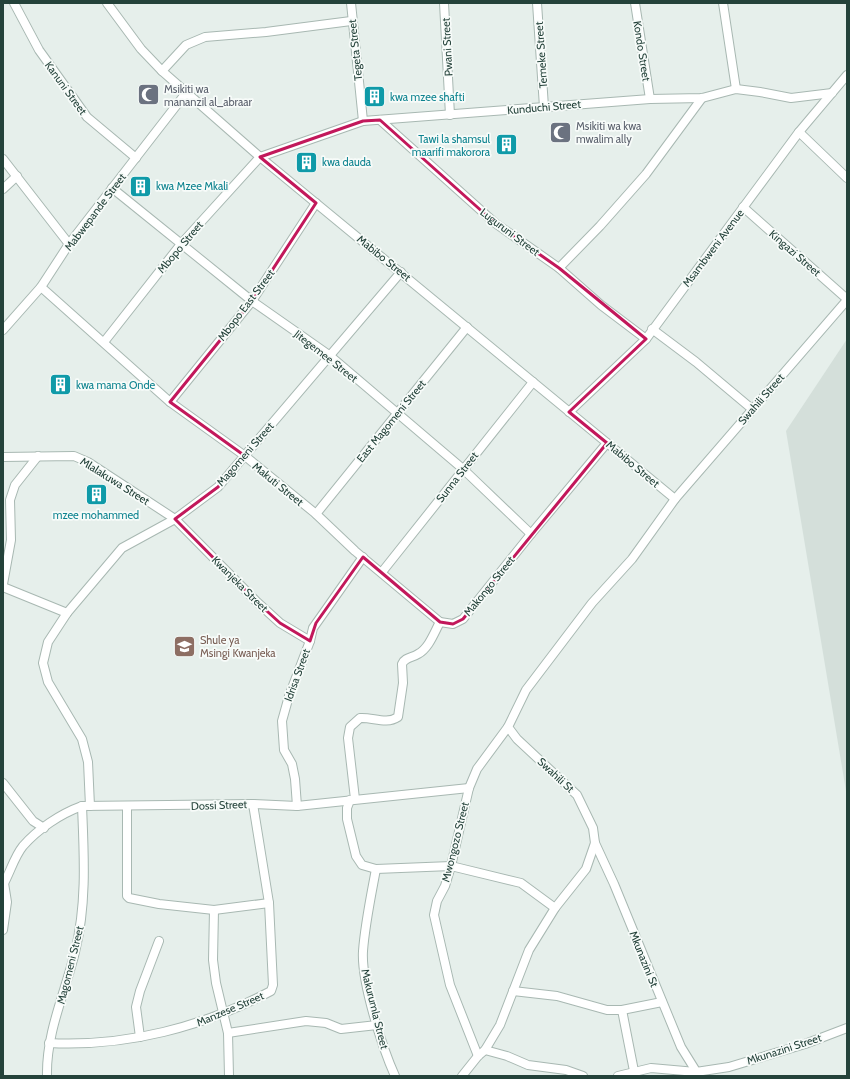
<svg xmlns="http://www.w3.org/2000/svg" width="850" height="1079" font-family="Cabin,sans-serif">
<rect width="100%" height="100%" fill="#e6efeb"/>
<path fill="#d4dfda" d="M847,339V797L786,431Z"/>
<g fill="none" stroke-linecap="round" stroke-linejoin="round">
<defs>
<g id="street">
<path d="M14,3L39,50L87,117L136,158"/>
<path d="M107,3L141,49L162,71L260,157L675,499"/>
<path d="M351,3L363,121"/>
<path d="M444,3L450,115"/>
<path d="M537,3L544,107"/>
<path d="M635,3L650,99"/>
<path d="M723,3L736,89"/>
<path d="M162,71L186,45L205,37L266,32L351,21"/>
<path d="M380,120L495,223L559,268L601,305L646,339"/>
<path d="M799,132L847,178"/>
<path d="M3,159L69,244"/>
<path d="M112,188L252,301L329,355L463,469L531,534"/>
<path d="M3,189L17,176"/>
<path d="M743,207L847,299"/>
<path d="M559,268L600,226L646,174L702,98"/>
<path d="M41,287L170,402L245,456L316,514L355,551L440,622L453,624L463,619L531,534L607,443"/>
<path d="M652,329L696,362L752,409"/>
<path d="M3,330L41,287L69,244L186,93"/>
<path d="M104,342L181,244L260,157L363,121L650,99L702,98L736,89L760,92L791,98L832,93"/>
<path d="M170,402L252,301L316,203"/>
<path d="M569,412L646,339L799,132L847,75"/>
<path d="M3,457L74,456L88,462L175,519L257,602L280,623L310,641"/>
<path d="M316,514L467,327"/>
<path d="M382,572L533,382"/>
<path d="M3,584L11,540L10,500L15,485L38,456"/>
<path d="M3,587L67,613"/>
<path d="M3,783L33,821L44,828"/>
<path d="M355,799L348,738L350,727L360,718C373,717 386,725 398,717L403,683L402,664C405,657 412,658 418,654C429,648 434,633 440,622"/>
<path d="M350,800L347,808V819L356,856L362,865L376,869L451,866L521,883L555,908"/>
<path d="M90,806L88,762L82,739L48,682L43,663L48,642L67,613L122,548L175,519L218,487L401,272"/>
<path d="M297,806L295,779L292,764L284,750L282,721L289,696L310,641L313,628L363,557"/>
<path d="M127,807V896L129,898L159,904L214,910L269,903"/>
<path d="M595,843L614,884L681,1047L699,1076"/>
<path d="M376,869C371,896 365,924 363,951C361,981 382,1047 395,1076"/>
<path d="M3,885C10,873 14,857 23,846C38,829 60,814 82,806L253,804L297,806L469,788"/>
<path d="M214,910L213,960L216,983L228,1033L229,1076"/>
<path d="M3,930L7,902L4,883"/>
<path d="M513,991L557,996L607,1010H622L662,1002"/>
<path d="M622,1010L634,1071"/>
<path d="M228,1033L306,1021L326,1023L341,1029L377,1025"/>
<path d="M140,1037L136,1007L140,991L159,941"/>
<path d="M49,1043C126,1047 203,1027 271,991L273,985L269,903L253,804"/>
<path d="M485,1050L507,1056L528,1065L566,1070L583,1076"/>
<path d="M478,1056L450,985L434,915L437,901L445,886L451,866L469,788L477,769L508,727"/>
<path d="M47,1076C46,1033 65,993 75,952C87,904 84,855 82,806"/>
<path d="M462,1076L478,1056L485,1050L500,1025L529,950L555,908L586,869L595,843L593,828L577,795L517,739L508,727L526,690L592,603L632,559L675,499L847,300"/>
<path d="M618,1076L651,1068L696,1072L729,1067L805,1044L847,1028"/>
</g>
</defs>
<use href="#street" stroke="#a8b8b2" stroke-width="10"/>
<use href="#street" stroke="#fff" stroke-width="8"/>
</g>
<path fill="none" stroke="#c2185b" stroke-width="3" stroke-linejoin="round" d="M380,120L495,223L559,268L646,339L569,412L607,443L463,619L453,624L440,622L363,557L316,623L310,641L280,623L257,602L175,519L218,487L245,456L170,402L252,301L316,203L260,157L363,121Z"/>
<defs>
<symbol id="mosque-square" viewBox="-11 -11 22 22"><rect x="-9" y="-9" width="18" height="18" rx="4" fill="#6b7280" stroke="#f7fbf9"/><path d="M3.5-4.9A6 6 0 1 0 3.5 4.9A5 5 0 1 1 3.5-4.9Z" fill="#fff"/></symbol>
<symbol id="building-square" viewBox="-11 -11 22 22"><rect x="-9" y="-9" width="18" height="18" rx="4" fill="#0f9aa8" stroke="#f7fbf9"/><path d="M-4-6H4V6H1V3H-1V6H-4ZM-2.5-4.3h1.7v1.8h-1.7ZM.8-4.3h1.7v1.8H.8ZM-2.5-1h1.7V.8h-1.7ZM.8-1h1.7V.8H.8Z" fill="#fff"/></symbol>
<symbol id="school-square" viewBox="-11 -11 22 22"><rect x="-9" y="-9" width="18" height="18" rx="4" fill="#8d6e63" stroke="#f7fbf9"/><path d="M0-5L7-2L0 1L-7-2ZM-4 1L0 2.5L4 1V4Q0 6-4 4Z" fill="#fff"/></symbol>
</defs>
<g fill-rule="evenodd">
<use href="#mosque-square" x="136" y="82" width="25" height="25"/>
<use href="#building-square" x="362" y="84" width="25" height="25"/>
<use href="#mosque-square" x="548" y="120" width="25" height="25"/>
<use href="#building-square" x="494" y="132" width="25" height="25"/>
<use href="#building-square" x="294" y="150" width="25" height="25"/>
<use href="#building-square" x="128" y="174" width="25" height="25"/>
<use href="#building-square" x="48" y="372" width="25" height="25"/>
<use href="#building-square" x="84" y="482" width="25" height="25"/>
<use href="#school-square" x="172" y="634" width="25" height="25"/>
</g>
<g text-anchor="middle" stroke-width="3.5" stroke-linejoin="round" paint-order="stroke">
<g font-size="11" fill="#24423a" stroke="#f7fbf9">
<text transform="translate(447 47) rotate(-93)" y="4">Pwani Street</text>
<text transform="translate(355 50) rotate(-96)" y="4">Tegeta Street</text>
<text transform="translate(642 51) rotate(81)" y="4">Kondo Street</text>
<text transform="translate(541 55) rotate(-94)" y="4">Temeke Street</text>
<text transform="translate(66 88) rotate(54)" y="4">Kanuni Street</text>
<text transform="translate(544 107) rotate(-5)" y="4">Kunduchi Street</text>
<text transform="translate(95 212) rotate(-53)" y="4">Mabwepande Street</text>
<text transform="translate(510 232) rotate(37)" y="4">Luguruni Street</text>
<text transform="translate(180 247) rotate(-50)" y="4">Mbopo Street</text>
<text transform="translate(713 248) rotate(-53)" y="4">Msambweni Avenue</text>
<text transform="translate(795 253) rotate(41)" y="4">Kingazi Street</text>
<text transform="translate(384 258) rotate(39)" y="4">Mabibo Street</text>
<text transform="translate(246 305) rotate(-53)" y="4">Mbopo East Street</text>
<text transform="translate(326 356) rotate(38)" y="4">Jitegemee Street</text>
<text transform="translate(761 399) rotate(-49)" y="4">Swahili Street</text>
<text transform="translate(391 421) rotate(-51)" y="4">East Magomeni Street</text>
<text transform="translate(245 454) rotate(-49)" y="4">Magomeni Street</text>
<text transform="translate(633 464) rotate(40)" y="4">Mabibo Street</text>
<text transform="translate(457 477) rotate(-52)" y="4">Sunna Street</text>
<text transform="translate(115 481) rotate(32)" y="4">Mlalakuwa Street</text>
<text transform="translate(278 484) rotate(39)" y="4">Makuti Street</text>
<text transform="translate(240 584) rotate(45)" y="4">Kwanjeka Street</text>
<text transform="translate(489 586) rotate(-51)" y="4">Makongo Street</text>
<text transform="translate(297 675) rotate(-70)" y="4">Idrisa Street</text>
<text transform="translate(556 775) rotate(43)" y="4">Swahili St</text>
<text transform="translate(219 805) rotate(-2)" y="4">Dossi Street</text>
<text transform="translate(455 842) rotate(-76)" y="4">Mwongozo Street</text>
<text transform="translate(644 959) rotate(68)" y="4">Mkunazini St</text>
<text transform="translate(70 965) rotate(-76)" y="4">Magomeni Street</text>
<text transform="translate(230 1009) rotate(-23)" y="4">Manzese Street</text>
<text transform="translate(375 1009) rotate(76)" y="4">Makurumla Street</text>
<text transform="translate(784 1049) rotate(-18)" y="4">Mkunazini Street</text>
</g>
<g font-size="11" fill="#5b616d" stroke="#f7fbf9" text-anchor="start">
<text x="164" y="93">Msikiti wa<tspan x="164" dy="13">mananzil al_abraar</tspan></text>
<text x="576" y="130">Msikiti wa kwa<tspan x="576" dy="13">mwalim ally</tspan></text>
</g>
<g font-size="11" fill="#0d838f" stroke="#f7fbf9" text-anchor="start">
<text x="390" y="101">kwa mzee shafti</text>
<text x="490" y="143" text-anchor="end">Tawi la shamsul<tspan x="490" dy="13">maarifi makorora</tspan></text>
<text x="322" y="166">kwa dauda</text>
<text x="156" y="190">kwa Mzee Mkali</text>
<text x="76" y="389">kwa mama Onde</text>
<text x="96" y="519" text-anchor="middle">mzee mohammed</text>
</g>
<g font-size="11" fill="#785e54" stroke="#f7fbf9" text-anchor="start">
<text x="200" y="644">Shule ya<tspan x="200" dy="13">Msingi Kwanjeka</tspan></text>
</g>
</g>
<rect width="850" height="1079" fill="none" stroke="#24423a" stroke-width="8"/>
</svg>
